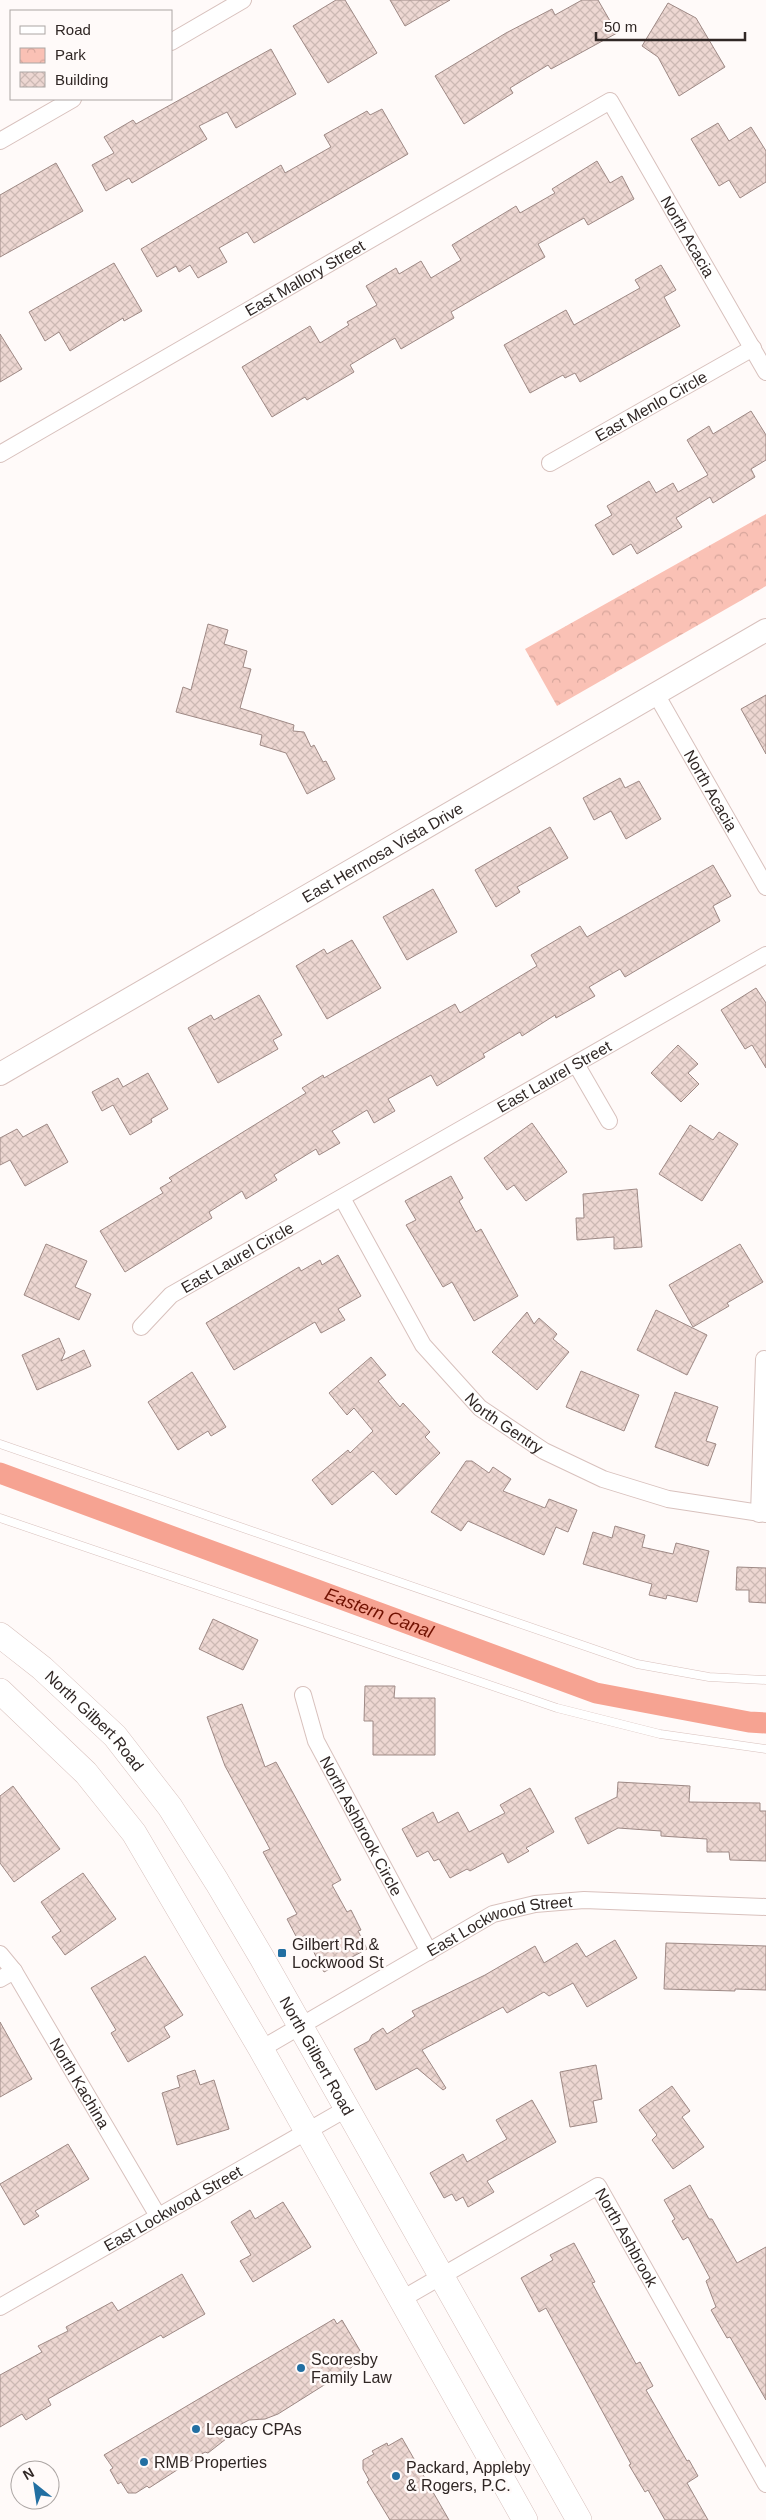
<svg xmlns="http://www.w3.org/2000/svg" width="766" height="2520" font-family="Helvetica,sans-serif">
<defs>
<pattern id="park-crowns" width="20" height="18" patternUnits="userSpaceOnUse" patternTransform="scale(1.25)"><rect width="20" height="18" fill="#fac1b5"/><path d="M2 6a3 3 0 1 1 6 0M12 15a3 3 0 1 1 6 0" fill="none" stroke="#d7a69c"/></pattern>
<pattern id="building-cross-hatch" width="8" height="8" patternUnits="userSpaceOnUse" patternTransform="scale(1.25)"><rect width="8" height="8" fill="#edd7d2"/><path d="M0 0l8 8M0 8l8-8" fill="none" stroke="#ccb9b4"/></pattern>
</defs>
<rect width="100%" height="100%" fill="#fffaf9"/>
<path fill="url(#park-crowns)" d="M766,514V586L557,706L525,649Z"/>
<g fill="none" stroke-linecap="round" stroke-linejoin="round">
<path stroke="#f6a392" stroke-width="21" id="s1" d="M0,1473L596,1693L749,1722L766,1723"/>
</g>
<g fill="url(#building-cross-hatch)" stroke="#9e8985">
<path d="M336,0H345L377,53L328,83L293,26Z"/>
<path d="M390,0H450L405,26Z"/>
<path d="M582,0H598L617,33L551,69L548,65L510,88L513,93L464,124L435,76L506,33L552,9L555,15Z"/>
<path d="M668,3L696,18L725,67L679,96L658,57L642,46Z"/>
<path d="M271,49L296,94L236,128L227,112L199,126L207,139L132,183L129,178L106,191L92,165L114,153L104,137L133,120L136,124Z"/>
<path d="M382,109L408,154L254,243L247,232L219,248L227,262L198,278L190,265L179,272L176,266L157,277L141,249L281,165L285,173L331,147L324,135L367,111L370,115Z"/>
<path d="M718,123L729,141L751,127L766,151V182L740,198L729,180L719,186L691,139Z"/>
<path d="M597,161L610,183L622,176L634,199L588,225L584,218L538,244L545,257L451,312L454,318L401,349L395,338L350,365L354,372L307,400L305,397L272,417L242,367L310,326L320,343L349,325L347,322L377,305L366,286L396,268L399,274L421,261L431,278L461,260L452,245L516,206L520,213L555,193L552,189Z"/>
<path d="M56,163L83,211L0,257V195Z"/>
<path d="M114,263L142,311L124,321L123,318L70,351L59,332L45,341L29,312Z"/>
<path d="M661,265L676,290L664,297L680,326L580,382L575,373L565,378L563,375L530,393L504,345L566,310L574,325L640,288L635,280Z"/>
<path d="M0,334L22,369L0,382Z"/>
<path d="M751,411L766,435V460L751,469L755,477L713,503L710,497L676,518L682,527L637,554L631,544L613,555L595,525L612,515L607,506L649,481L656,493L673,483L678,492L708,475L687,440L709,426L713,434Z"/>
<path d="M208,624L228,630L224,644L247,651L243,667L251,669L240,708L294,725L293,731L304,732L311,747L314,745L323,762L326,761L335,779L307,794L286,753L260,745L262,735L176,712L183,687L191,690Z"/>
<path d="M766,695V754L741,709Z"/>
<path d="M620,778L625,788L639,781L661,819L626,839L611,811L594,820L583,798Z"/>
<path d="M550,827L568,858L517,887L520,892L496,907L475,870Z"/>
<path d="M713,865L731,896L713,906L720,921L625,977L620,969L589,987L595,996L556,1018L555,1015L522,1036L520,1032L483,1054L485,1057L437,1086L431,1075L388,1099L395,1111L374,1123L367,1110L332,1131L340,1143L319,1155L316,1149L274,1175L277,1180L246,1199L242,1191L209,1212L212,1218L125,1272L100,1231L163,1193L160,1188L172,1181L169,1178L306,1093L302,1088L323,1075L324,1078L455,1004L460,1013L537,966L531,955L580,926L587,937Z"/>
<path d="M433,889L457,932L407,960L383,917Z"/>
<path d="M352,940L381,988L327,1019L296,966L324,949L327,954Z"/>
<path d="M756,988L766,1003V1068L752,1045L745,1049L721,1010Z"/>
<path d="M259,995L282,1035L273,1040L278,1049L218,1083L188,1028L211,1015L214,1020Z"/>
<path d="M678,1045L698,1064L688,1073L699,1084L681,1102L651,1073Z"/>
<path d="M148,1073L168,1109L151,1119L152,1122L130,1135L113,1105L102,1111L92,1092L118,1078L123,1087Z"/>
<path d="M532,1123L567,1172L526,1201L514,1185L507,1190L484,1158Z"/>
<path d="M47,1124L68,1162L25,1186L10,1160L0,1165V1138L17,1129L23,1137Z"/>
<path d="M690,1125L713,1140L719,1132L738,1144L702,1201L659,1174Z"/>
<path d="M451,1176L463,1198L459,1201L476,1232L481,1229L518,1296L474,1321L452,1282L443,1287L406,1225L416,1220L405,1201Z"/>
<path d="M637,1189L642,1247L614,1249V1237L577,1240L576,1218H584L583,1194Z"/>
<path d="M46,1244L87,1261L75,1287L91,1294L79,1320L24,1295Z"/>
<path d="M740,1244L763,1282L727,1303L729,1306L693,1327L669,1285Z"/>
<path d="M338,1255L361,1296L338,1309L345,1320L321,1333L315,1322L234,1370L206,1323L299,1267L301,1271L320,1260L322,1265Z"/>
<path d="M656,1310L707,1335L687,1375L637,1350Z"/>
<path d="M527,1312L534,1324L539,1318L557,1334L553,1339L569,1352L537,1390L492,1352Z"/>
<path d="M59,1338L65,1352L61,1361L84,1350L91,1366L37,1390L22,1355Z"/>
<path d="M371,1357L386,1375L378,1381L400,1407L403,1403L430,1432L425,1437L440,1453L396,1495L373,1471L332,1505L312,1480L348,1450L350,1453L373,1431L354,1408L347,1415L329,1393Z"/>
<path d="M581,1371L639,1395L624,1431L566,1407Z"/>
<path d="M192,1372L226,1427L211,1436L208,1431L178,1450L148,1402Z"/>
<path d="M675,1392L718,1407L706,1441L716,1444L708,1466L655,1447Z"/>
<path d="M466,1461H472L489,1473L493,1467L511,1479L503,1491L545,1508L549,1499L577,1510L568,1532L556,1527L544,1555L468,1521L461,1531L431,1512Z"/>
<path d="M615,1526L645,1535L642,1547L673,1554L676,1543L709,1551L697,1602L667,1595L666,1599L649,1595L652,1584L583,1564L593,1532L612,1538Z"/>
<path d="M737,1567L766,1568V1603L749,1602V1590H736Z"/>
<path d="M213,1619L258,1640L243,1670L199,1649Z"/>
<path d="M365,1686H395L394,1698H435V1755H373V1721H364Z"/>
<path d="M242,1704L265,1767L276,1762L341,1880L332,1885L347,1912L351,1910L361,1930L358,1931L367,1949L324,1972L305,1935L298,1940L287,1919L297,1914L263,1852L270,1849L225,1766L207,1717Z"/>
<path d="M618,1782L690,1786L689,1802L760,1803V1811H766V1861L730,1860L729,1852H707V1839L661,1836V1831L618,1828L588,1844L575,1818L617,1797Z"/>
<path d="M13,1786L60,1849L14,1882L0,1863V1796Z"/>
<path d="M530,1788L554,1832L526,1848L529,1851L508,1863L503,1853L470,1871L467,1869L450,1878L439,1859L434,1861L428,1851L417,1857L402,1829L433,1812L438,1823L458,1812L469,1832L505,1813L500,1805Z"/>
<path d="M83,1873L116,1919L65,1955L52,1937L61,1931L41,1902Z"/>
<path d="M615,1940L637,1978L587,2007L573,1983L549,1996L544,1992L507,2013L503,2007L422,2050L446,2088L443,2090L417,2068L376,2090L354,2049L369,2041L372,2035L383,2028L387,2034L415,2016L412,2011L485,1975L535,1946L544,1963L577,1943L586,1957Z"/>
<path d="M666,1943L766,1946V1990L735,1989V1991L664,1989Z"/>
<path d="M145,1956L183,2015L164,2027L170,2037L128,2062L111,2033L116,2030L91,1988Z"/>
<path d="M0,2022L32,2079L0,2097Z"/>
<path d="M596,2065L602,2099L593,2101L597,2122L570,2127L560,2072Z"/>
<path d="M195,2070L200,2085L214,2080L229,2129L177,2145L162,2093L180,2087L177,2076Z"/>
<path d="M672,2086L690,2111L682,2117L704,2147L673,2169L652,2140L657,2135L639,2110Z"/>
<path d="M532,2100L556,2142L487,2181L494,2192L468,2207L463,2197L456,2201L452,2194L444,2198L430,2173L463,2154L467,2162L507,2139L496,2120Z"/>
<path d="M68,2144L89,2179L35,2211L39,2216L24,2225L0,2184Z"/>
<path d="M690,2185L709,2219H712L737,2263L766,2247V2400L730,2337L727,2338L711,2310L716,2307L706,2281L710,2278L688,2237L683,2240L672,2221L675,2219L664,2200Z"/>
<path d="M283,2202L311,2247L253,2282L240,2261L251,2255L231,2222L250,2210L255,2219Z"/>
<path d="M574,2243L595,2282L592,2283L636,2364L640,2362L653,2386L646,2390L687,2461L689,2460L698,2476L687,2483L708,2520H665L648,2490L645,2492L629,2465L631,2464L546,2308L539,2312L521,2278L553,2260L550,2255Z"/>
<path d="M182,2274L205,2314L163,2338L161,2335L48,2399L51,2405L26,2420L22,2414L0,2427V2375L42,2352L38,2346L68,2331L66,2327L112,2302L118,2311Z"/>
<path d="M334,2319L337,2324L342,2320L362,2354L357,2357L359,2361L348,2370L278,2414L265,2419L249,2420L228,2431L231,2435L208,2453L205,2452L149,2488L147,2486L136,2493H128L121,2482L118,2484L110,2470L113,2468L104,2455Z"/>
<path d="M402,2438L449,2520H390L367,2482L369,2480L363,2469V2460L374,2454L372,2451L387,2443L388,2446Z"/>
</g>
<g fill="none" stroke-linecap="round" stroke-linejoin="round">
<defs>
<g id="lane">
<path d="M0,1444L637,1664L709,1677L766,1680"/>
<path d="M0,1518L557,1708L660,1734L766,1749"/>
</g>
<g id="street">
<path d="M171,42L243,0"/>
<path d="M0,141L73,99"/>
<path id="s2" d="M0,454L610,101L766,372"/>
<path id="s3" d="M550,463L753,348"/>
<path id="s4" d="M656,694L766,887"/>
<path d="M576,1064L609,1121"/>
<path id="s5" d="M342,1198L423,1345L480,1408L544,1451L603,1479L668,1499L766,1514"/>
<path id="s6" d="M141,1327L171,1295L766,955"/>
<path d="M759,1514L764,1359"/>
<path id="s7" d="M303,1695L316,1741L429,1952"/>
<path id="s8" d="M0,1954L14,1971L158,2216"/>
<path d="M0,1979L14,1971"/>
<path id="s9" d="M261,2049L493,1914L535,1904L584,1900L766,1907"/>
<path id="s10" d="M402,2299L598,2186L766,2484"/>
<path id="s11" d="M0,2307L346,2109"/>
</g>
<g id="secondary">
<path id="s12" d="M0,1074L766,630"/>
</g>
<g id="primary">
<path id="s13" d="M0,1635L42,1668L115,1736L170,1807L217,1882L262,1958L579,2520"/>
<path d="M0,1691L86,1773L134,1833L261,2049L525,2520"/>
</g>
</defs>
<use href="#lane" stroke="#d8c1bd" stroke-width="9"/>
<use href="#street" stroke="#d8c1bd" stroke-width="18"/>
<use href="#secondary" stroke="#d8c1bd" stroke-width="24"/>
<use href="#primary" stroke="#d8c1bd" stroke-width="26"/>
<use href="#lane" stroke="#fff" stroke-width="8"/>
<use href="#street" stroke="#fff" stroke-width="16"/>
<use href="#secondary" stroke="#fff" stroke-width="22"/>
<use href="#primary" stroke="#fff" stroke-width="25"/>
</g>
<g fill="#226fa2" stroke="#fffaf9" stroke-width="2">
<rect x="277" y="1948" width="10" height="10" rx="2.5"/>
<circle cx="301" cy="2368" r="5"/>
<circle cx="196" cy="2429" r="5"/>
<circle cx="144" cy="2462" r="5"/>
<circle cx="396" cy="2476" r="5"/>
</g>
<g text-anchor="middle" stroke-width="5" stroke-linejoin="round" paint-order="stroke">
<g font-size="16" fill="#302725" stroke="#fffaf9">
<text dy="6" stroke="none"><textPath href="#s2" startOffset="861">North Acacia</textPath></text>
<text dy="6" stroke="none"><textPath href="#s2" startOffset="352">East Mallory Street</textPath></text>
<text dy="6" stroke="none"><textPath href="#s3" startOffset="116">East Menlo Circle</textPath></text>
<text dy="6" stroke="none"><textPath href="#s4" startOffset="111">North Acacia</textPath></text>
<text dy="6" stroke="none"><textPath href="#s12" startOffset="442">East Hermosa Vista Drive</textPath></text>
<text dy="6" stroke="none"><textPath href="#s6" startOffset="485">East Laurel Street</textPath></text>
<text dy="6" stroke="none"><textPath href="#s6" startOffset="120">East Laurel Circle</textPath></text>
<text dy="6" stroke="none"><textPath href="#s5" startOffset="281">North Gentry</textPath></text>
<text dy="6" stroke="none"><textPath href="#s13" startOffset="128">North Gilbert Road</textPath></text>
<text dy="6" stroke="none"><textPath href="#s7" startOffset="144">North Ashbrook Circle</textPath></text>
<text dy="6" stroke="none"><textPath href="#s9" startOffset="271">East Lockwood Street</textPath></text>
<text dy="6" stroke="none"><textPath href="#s13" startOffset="532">North Gilbert Road</textPath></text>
<text dy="6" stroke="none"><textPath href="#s8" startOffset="152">North Kachina</textPath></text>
<text dy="6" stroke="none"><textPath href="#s11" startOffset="199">East Lockwood Street</textPath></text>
<text dy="6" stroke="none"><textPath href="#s10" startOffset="285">North Ashbrook</textPath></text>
</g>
<g font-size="16" fill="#302725" stroke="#fffaf9" text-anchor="start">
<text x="292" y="1950">Gilbert Rd &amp;<tspan x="292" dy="18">Lockwood St</tspan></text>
<text x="311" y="2365">Scoresby<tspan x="311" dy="18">Family Law</tspan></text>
<text x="206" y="2435">Legacy CPAs</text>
<text x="154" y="2468">RMB Properties</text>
<text x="406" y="2473">Packard, Appleby<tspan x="406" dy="18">&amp; Rogers, P.C.</tspan></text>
</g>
<g font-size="18" font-style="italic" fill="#711101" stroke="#fffaf9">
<text dy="6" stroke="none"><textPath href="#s1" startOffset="404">Eastern Canal</textPath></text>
</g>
</g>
<rect x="10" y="10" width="162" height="90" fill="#fffaf9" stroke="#aca6a4"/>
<rect x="20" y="26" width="25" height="8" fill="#ffffff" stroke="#aca6a4"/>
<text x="55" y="35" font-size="15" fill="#302725">Road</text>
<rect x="20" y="48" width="25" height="15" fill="url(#park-crowns)" stroke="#aca6a4"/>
<text x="55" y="60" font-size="15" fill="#302725">Park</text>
<rect x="20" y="72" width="25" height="15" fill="url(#building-cross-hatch)" stroke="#aca6a4"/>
<text x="55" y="85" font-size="15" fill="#302725">Building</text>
<g transform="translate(35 2485) rotate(330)"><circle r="24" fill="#fffaf9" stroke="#aca6a4"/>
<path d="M0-4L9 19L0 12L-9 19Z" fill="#226fa2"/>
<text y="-8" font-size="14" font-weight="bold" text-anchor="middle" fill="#302725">N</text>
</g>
<path d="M596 32v8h149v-8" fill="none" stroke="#302725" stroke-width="2.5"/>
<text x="604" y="32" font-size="15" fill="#302725" stroke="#fffaf9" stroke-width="4" paint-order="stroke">50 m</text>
</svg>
